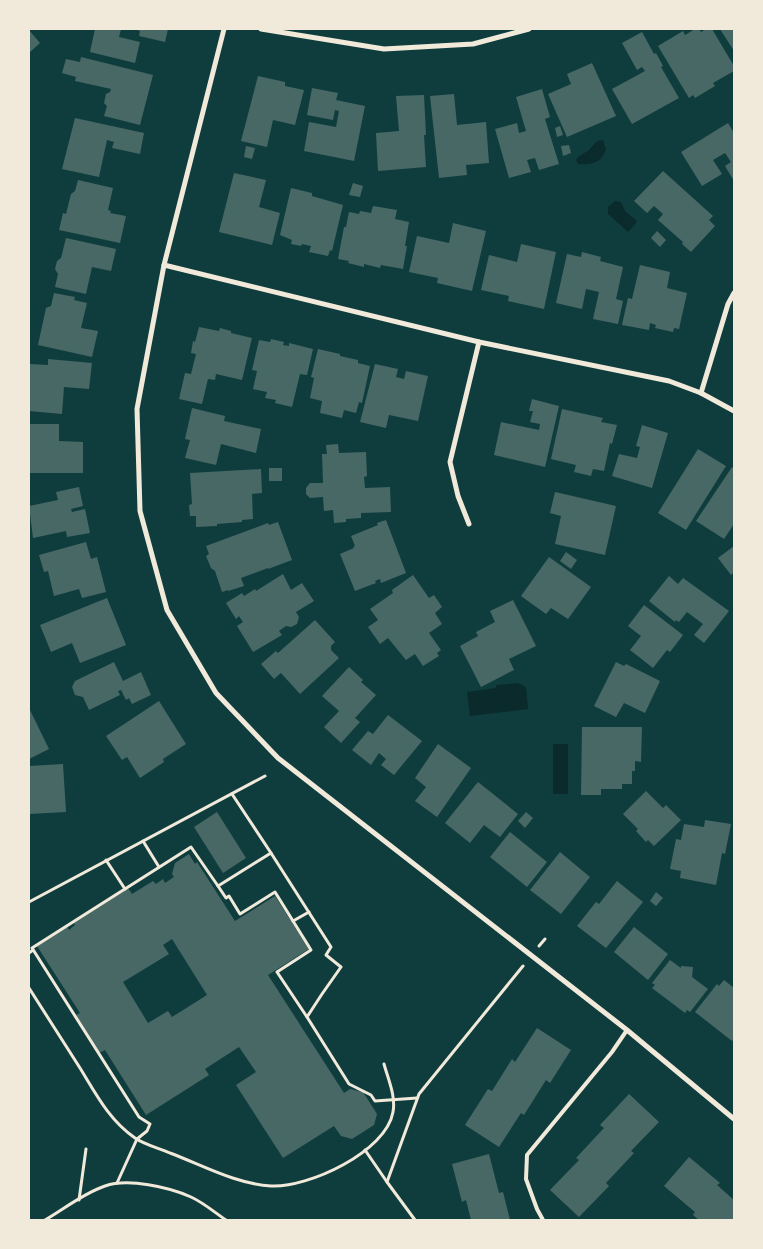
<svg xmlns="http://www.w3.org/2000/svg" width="763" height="1249" font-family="Commissioner,sans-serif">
<rect width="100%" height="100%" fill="#0f3d3e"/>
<g fill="#0a2a2b">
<path d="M603,140L606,149C603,162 590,166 578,164L576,160L579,156L588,151L597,141Z"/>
<path d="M615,201L621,202L625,211L637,221L636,223L628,232L608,214V207Z"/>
<path d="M518,683L526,687L528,709L470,716L467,692L496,688V685Z"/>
<rect x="553" y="744" width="15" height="50"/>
</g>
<g fill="#486865" fill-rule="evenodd">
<path d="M95,29H121L119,37L140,42L135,63L90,52Z"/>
<path d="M135,29H168L165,42L139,36L140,31Z"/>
<path d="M695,29H699L701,32L706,29H712L734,66V71L713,83L715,86L695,98L693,95L689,98L658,46L683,31L685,35Z"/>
<path d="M720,29H734V51Z"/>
<path d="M29,30L40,43L29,53Z"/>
<path d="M642,32L654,54L656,53L663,66L661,67L679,98L632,124L612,89L645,71L642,67L637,70L622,43Z"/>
<path d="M81,57L153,75L140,125L104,116L107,106L104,103L106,94L110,92L111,89L75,81L76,77L62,73L66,59L80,62Z"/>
<path d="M592,63L616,116L567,137L548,94L571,84L567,74Z"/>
<path d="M258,76L285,82V86L304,90L295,125L273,120L267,147L241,141Z"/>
<path d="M312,88L338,93L336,100L365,106L354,161L304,151L309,122L336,127L339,111L335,110L333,120L307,115Z"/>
<path d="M542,89L550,117L545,119L559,164L539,170L535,158L527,160L531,172L509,178L495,129L517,123L519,133L526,131L516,97Z"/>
<path d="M454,94L457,125L486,122L489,163L466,165L467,175L439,178L430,96Z"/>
<path d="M424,95L426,135H424L426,167L378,171L376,133L399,131L396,96Z"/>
<path d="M75,118L144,133L140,154L112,148L114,142L107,140L99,177L62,169Z"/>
<path d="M728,123L734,133V181L725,166L731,162L725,153L713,160L722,174L702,186L681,152Z"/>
<path d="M560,126L563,135L557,137L555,128Z"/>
<path d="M569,145L571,153L563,156L561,146Z"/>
<path d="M246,146L255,148L252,159L244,157Z"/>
<path d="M663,171L713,216L709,220L715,226L691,252L682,244L683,242L658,220L663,214L654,206L647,213L634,201Z"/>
<path d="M234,173L266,180L259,207L280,213L272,245L219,232Z"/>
<path d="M78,180L113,188L108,210L111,211L110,213L126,216L120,243L59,230L63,213L66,214L71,194L75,191Z"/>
<path d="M353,183L363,186L360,197L349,195Z"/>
<path d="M291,188L312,193V196L343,205L332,251L330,250L328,256L309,252L311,246L302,244L301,246L291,244L292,240L280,235Z"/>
<path d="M373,206L397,210L395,219L409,222L405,246H407L403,269L381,265L380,268L364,264V267L348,263L349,261L338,259L344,227H346L349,212L359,214L360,211L371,213Z"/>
<path d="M453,223L486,231L472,291L437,283L438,278L409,272L417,236L449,243Z"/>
<path d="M657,231L666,240L660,247L651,238Z"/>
<path d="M66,238L116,249L111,271L92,267L86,294L55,287L58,274L55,269L57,261L61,258Z"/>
<path d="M521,244L556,252L544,309L508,301L509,296L481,290L489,255L517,262Z"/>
<path d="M582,252L601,257L600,261L623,267L616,299L623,301L618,324L593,319L599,292L586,289L582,309L556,303L567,254L581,257Z"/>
<path d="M640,265L670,272L667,288L687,293L679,329L674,328L673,332L655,328L656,325L650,323L649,330L622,325L628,298L632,299Z"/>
<path d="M54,293L75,297L74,300L87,303L81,328L98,331L92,357L38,345L46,308L51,306Z"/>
<path d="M199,327L219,331L220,328L231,331V333L252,338L242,380L216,374L215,380L208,379L202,404L179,399L185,373L191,374L196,354L191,353L193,341L195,342Z"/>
<path d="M271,339L284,342L283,345L289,346V343L313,349L307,375L300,374L292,407L275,403L276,400L265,398L267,392L253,389L257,371L252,370L259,340L270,342Z"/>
<path d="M318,349L340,354V356L358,360V363L370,366L362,403L359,402L356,413L344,410L342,418L320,413L322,401L310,398L314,378L311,377Z"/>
<path d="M48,359L92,363L89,389L64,387L62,414L29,411V364L48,365Z"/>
<path d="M375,364L398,369L396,377L404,379L406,371L428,376L418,421L389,415L386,428L360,422Z"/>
<path d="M532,399L559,406L545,467L494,455L501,422L539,430L540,424L530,422L533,411H529Z"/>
<path d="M192,408L225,416L224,421L261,429L256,453L221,444L216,465L185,458L190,440L185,439Z"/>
<path d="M562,409L603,418L601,422L617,425L612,444L610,443L604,471L593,469L591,476L574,472L576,465L551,459Z"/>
<path d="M29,424H59V441L83,442V473H29Z"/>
<path d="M642,425L668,433L652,488L612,476L619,454L637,458L640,447L636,446Z"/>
<path d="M338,444L339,453L366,452L367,476L364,477L365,488L390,487L391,512L361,513V518L346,519V522L334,523L333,510L324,511L323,497L310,498L306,494V488L310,483H323L322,454H327L326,445Z"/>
<path d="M698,449L726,466L686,530L658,513Z"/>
<path d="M732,467L734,469V524L724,539L696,521Z"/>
<rect x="269" y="468" width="13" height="13"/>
<path d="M261,469L262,493L252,494L253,519L242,520V522L217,524V526L196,527V516H190L189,505L192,504L190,473Z"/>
<path d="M79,487L83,506L71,509L72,512L85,509L90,533L67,537L66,531L33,538L29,506L58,500L56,492Z"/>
<path d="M555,492L616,506L605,555L555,544L561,516L550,513Z"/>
<path d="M386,520L406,573L381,583L380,579L375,581L376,583L355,591L340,554L354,548L353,547L355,546L351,536L378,525L377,523Z"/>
<path d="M278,522L292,560L268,569V568L241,578L244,586L228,591V590L222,592L215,571L211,568L206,556L209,554L206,546L268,523L269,525Z"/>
<path d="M86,542L91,559L97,557L106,592L82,598L79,589L54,596L48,571L44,572L39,555Z"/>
<path d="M734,546V572L731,575L718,558Z"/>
<path d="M566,552L577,560L571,569L560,561Z"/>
<path d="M549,557L591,587L568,619L551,608L546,614L521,596Z"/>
<path d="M283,574L291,590L302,583L314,601L296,612L299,617L297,624L291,627L286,626L279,631L282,635L253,652L237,626L243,622L239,616L236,619L226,603L242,593L244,596L255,589L256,591Z"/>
<path d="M413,575L429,598L434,595L442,607L435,613L442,624L429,633L441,650L437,653L439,656L423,666L415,654L406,660L388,638L380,644L368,627L378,620L370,609L393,593L392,590Z"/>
<path d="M669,576L678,584L683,578L729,611L704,643L694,635L703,624L687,612L679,622L676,620L675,622L649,601Z"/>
<path d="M107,598L126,645L80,663L72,643L51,652L40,625Z"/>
<path d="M513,600L536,646L509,659L514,670L481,687L460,646L478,636L476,632L495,622L490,611Z"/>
<path d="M644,605L683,635L670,652L667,650L653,668L630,650L641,636L628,626Z"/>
<path d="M315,620L335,642L331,646V650L339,658L300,694L281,673L274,679L261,664L276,651L278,653Z"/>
<path d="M114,662L123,681L141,672L151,695L132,704L129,698L126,700L121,690L118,691L120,695L89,710L83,697L75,695L72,687L75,681Z"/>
<path d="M616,662L624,666L626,664L660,681L645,713L624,703L616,717L594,706Z"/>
<path d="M349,667L363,680L361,682L376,695L355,718L360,722L341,743L324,727L339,711L322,696Z"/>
<path d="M159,701L186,744L163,759L164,762L140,778L127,757L122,760L106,736Z"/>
<path d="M29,708L49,749L29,759Z"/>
<path d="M388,715L422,741L394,775L381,765L386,759L379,753L371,765L352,750L368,731L373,734Z"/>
<path d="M582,727H642L641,762L635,761V771H632V784H622V789H601V795H581Z"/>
<path d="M438,744L471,768L437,817L415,801L426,787L415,778Z"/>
<path d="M63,764L66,812L29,814V766Z"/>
<path d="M478,782L518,814L500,837L484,825L470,843L445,823Z"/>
<path d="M646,791L663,808L666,805L681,820L654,846L648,840L646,842L636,831L638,829L623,814Z"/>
<path d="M217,812L246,858L223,873L194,827Z"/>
<path d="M526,812L533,818L525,828L518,821Z"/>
<path d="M705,820L731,824L725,854L722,853L716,885L680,878L681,871L670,869L676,839L681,840L684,824L704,827Z"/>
<path d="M510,832L547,862L527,887L490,857Z"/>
<path d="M560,852L590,877L561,914L530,890Z"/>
<path d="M189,854L195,864L197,862L235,921L275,896L309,949L268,975L344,1093L350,1089L363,1092L377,1114L374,1125L352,1139L341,1136L334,1126L283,1158L236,1085L256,1072L239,1047L205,1069L209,1075L146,1115L105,1050L99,1053L76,1015L80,1013L37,946L67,927L69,930L75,925L74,923L128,888L132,894L153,881L156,884L163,879L165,883L174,877L172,874L175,863ZM172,939L207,995L172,1017L168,1011L148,1023L123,982L169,954L163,945Z"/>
<path d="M617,881L643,902L606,948L577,926L596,902L599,904Z"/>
<path d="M656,892L663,898L656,906L650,901Z"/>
<path d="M634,927L668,954L648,980L614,952Z"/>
<path d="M670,960L681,968V966L693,967L692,977L708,989L690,1012L687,1010L685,1013L652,988L655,985L652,983Z"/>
<path d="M724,980L734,988V1038L732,1041L695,1012L717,984L719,986Z"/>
<path d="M537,1028L571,1050L550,1083L546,1080L524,1115L521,1113L499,1147L465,1125L488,1089L492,1091L512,1059L515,1062Z"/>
<path d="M629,1094L659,1122L631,1151L634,1153L606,1183L609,1186L579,1217L550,1190L579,1160L576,1158L604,1128L600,1125Z"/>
<path d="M489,1154L499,1193L503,1192L510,1220H471L466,1200L462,1202L452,1164Z"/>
<path d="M689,1157L720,1183L717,1185L734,1200V1220H699L693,1215L695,1212L664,1186Z"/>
</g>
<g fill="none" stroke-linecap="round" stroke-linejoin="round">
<g stroke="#f1e9da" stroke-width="3">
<path d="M232,794L271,853"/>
<path d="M143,841L159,867"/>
<path d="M106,860L125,889"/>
<path d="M218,886L226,898L229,896L240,914L275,892L293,921"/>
<path d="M29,902L265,776"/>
<path d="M539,946L545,939"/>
<path d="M29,953L33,950"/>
<path d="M29,988C46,1015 63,1041 80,1068C96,1094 109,1120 135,1138C145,1145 159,1148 170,1153C202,1165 236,1184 271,1186C308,1188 386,1152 393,1112C396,1096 388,1079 384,1064"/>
<path d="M307,1017L277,972L311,950L293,921L309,912"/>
<path d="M365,1150L387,1182"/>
<path d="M117,1183L137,1139L147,1131L150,1124L139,1117L32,948L191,847L218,886L271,853L331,947L326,955L341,967L322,994L307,1017L349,1084L371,1095L375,1101L417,1098"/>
<path d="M79,1200L86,1149"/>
<path d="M45,1220C64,1209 84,1193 105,1186C128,1178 169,1187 191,1197C204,1203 214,1212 226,1220"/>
<path d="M415,1220L387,1182L419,1094L523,966"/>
</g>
<path stroke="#f1e9da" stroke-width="4" d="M543,1220L537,1209L526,1179L527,1155L612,1052L627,1030"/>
<g stroke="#f1e9da" stroke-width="5">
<path d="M224,29L164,265L137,409L140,511L167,610L216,693L278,758L627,1030L734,1119"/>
<path d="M261,29L384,49L473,44L529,29"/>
<path d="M164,265L479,342L669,381L701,393L734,411"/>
<path d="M701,393L728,304L734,293"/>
<path d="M469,524L458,496L450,462L479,342"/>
</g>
</g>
<rect width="763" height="1249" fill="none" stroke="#f1e9da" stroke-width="60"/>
</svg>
